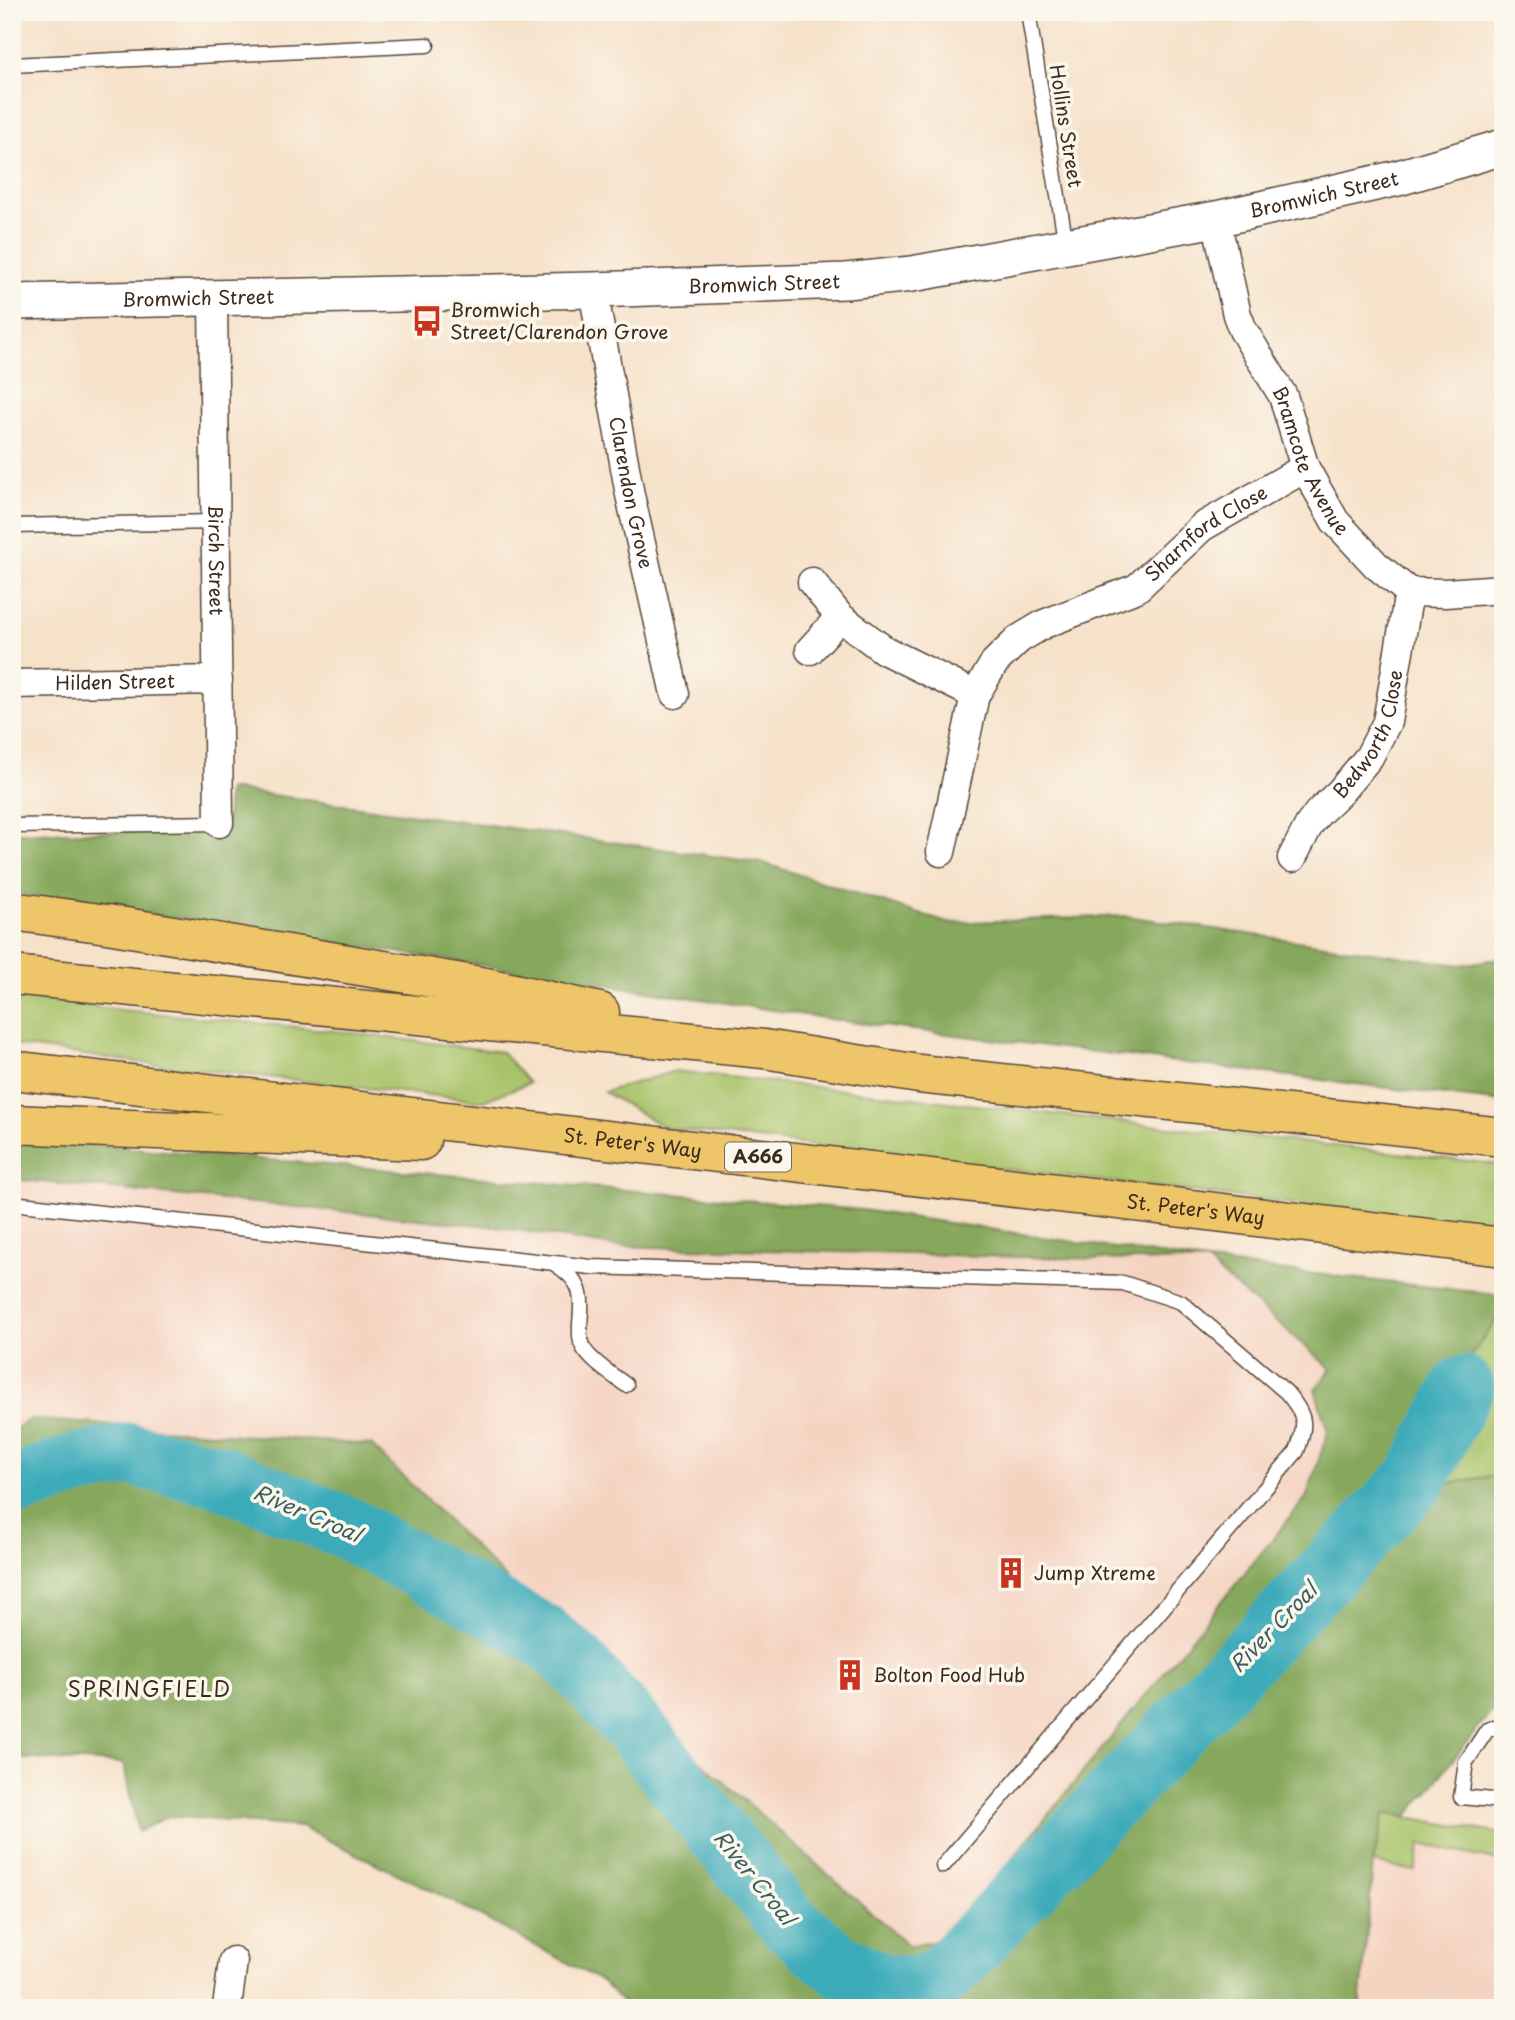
<svg xmlns="http://www.w3.org/2000/svg" width="1515" height="2020" font-family="'Playpen Sans',sans-serif">
<rect width="100%" height="100%" fill="#fbf7ec"/>
<filter id="ink" filterUnits="userSpaceOnUse"><feTurbulence type="fractalNoise" baseFrequency=".0143" numOctaves="2"/><feDisplacementMap in="SourceGraphic" scale="14" xChannelSelector="R" yChannelSelector="G"/><feConvolveMatrix kernelMatrix="1 2 1 2 8 2 1 2 1" color-interpolation-filters="sRGB"/></filter>
<filter id="wash" filterUnits="userSpaceOnUse"><feTurbulence type="fractalNoise" baseFrequency=".00686" numOctaves="4" result="noise"/><feDisplacementMap in="SourceGraphic" scale="28" xChannelSelector="R" yChannelSelector="G"/><feGaussianBlur stdDeviation="1.57" result="paint"/><feColorMatrix in="noise" values="0 0 0 0 0 0 0 0 0 0 0 0 0 0 0 0 0 1.4 0 .05"/><feComposite in="paint" operator="in"/></filter>
<g filter="url(#wash)">
<rect width="100%" height="100%" fill="#f6e1c9"/>
<g fill="#f5d3c1">
<path d="M12,1179L499,1227L613,1246L1207,1262L1332,1370L1315,1389L1328,1432L1306,1498L947,1939L909,1946L612,1683L371,1445L32,1419L12,1431Z"/>
<path d="M1421,1844L1503,1862V2008H1360L1373,1863L1415,1871Z"/>
</g>
<g fill="#a8c268" stroke="#727643" stroke-width="2">
<path d="M12,996L121,1010L337,1031L502,1052L529,1083L483,1101L150,1064L12,1045Z"/>
<path d="M675,1071L1503,1165V1229L666,1128L604,1092Z"/>
<path d="M1503,1311V1474L1420,1488L1399,1457Z"/>
<path d="M1384,1813L1503,1834V1862L1421,1844L1415,1871L1373,1863Z"/>
</g>
<g fill="#86a85c" stroke="#60693d" stroke-width="2">
<path d="M228,789L763,863L947,923L1126,916L1460,965L1503,958V1102L850,1022L12,893V833L226,830Z"/>
<path d="M12,1138L862,1210L1207,1262L1503,1295V1311L1399,1457L1420,1488L1503,1474V1697L1408,1816L1384,1814L1373,1863L1360,2008H629L600,1980L433,1891L301,1827L168,1816L138,1832L123,1763L12,1758V1431L31,1419L371,1445L612,1683L909,1946L947,1939L1306,1498L1328,1432L1315,1389L1331,1369L1207,1262L613,1246L499,1227L12,1179Z"/>
</g>
<g fill="none" stroke-linecap="round" stroke-linejoin="round">
<path stroke="#3baab9" stroke-width="63" d="M12,1486L76,1465L129,1454L214,1474L349,1529L541,1634L574,1661L635,1729L787,1921L839,1965L887,1987H925L949,1970L1417,1478L1463,1387"/>
</g>
</g>
<g filter="url(#ink)">
<g fill="none" stroke-linecap="round" stroke-linejoin="round">
<defs>
<g id="service">
<path d="M1028,12L1066,245"/>
<path d="M12,65L427,45"/>
<path d="M12,526L216,522"/>
<path d="M12,826L219,823"/>
<path d="M12,1203L591,1267L1123,1283L1181,1302L1286,1392C1306,1415 1307,1423 1297,1451L943,1866"/>
<path d="M555,1264C582,1281 583,1294 580,1324C580,1331 579,1339 582,1345C587,1359 614,1376 626,1385"/>
<path d="M1503,1724L1487,1730L1466,1762L1461,1797L1503,1801"/>
</g>
<g id="minor">
<path id="s1" d="M1216,219L1237,315L1243,330L1283,396L1305,468L1335,521L1376,565L1409,592L1445,593L1503,589"/>
<path id="s2" d="M593,290L630,495L675,694"/>
<path id="s3" d="M213,298L219,823"/>
<path d="M840,617L884,650L975,695"/>
<path d="M810,650L840,617L812,582"/>
<path id="s4" d="M12,684L218,680"/>
<path id="s5" d="M941,852L975,695L995,662L1019,639L1044,624L1137,588L1202,527L1305,468"/>
<path id="s6" d="M1292,858L1309,825L1318,813L1340,792L1369,757L1387,722L1409,592"/>
<path d="M227,2008L233,1961"/>
</g>
<g id="tertiary">
<path id="s7" d="M12,302L593,290L846,281L912,274L1216,219L1398,178L1503,147"/>
</g>
<g id="trunk">
<path d="M12,911L107,924L486,987L600,1012"/>
<path d="M12,975L764,1049L919,1074L1503,1137"/>
<path id="s8" d="M12,1070L1109,1199L1503,1247"/>
<path d="M12,1124L421,1141"/>
</g>
</defs>
<use href="#service" stroke="#574538" stroke-width="17"/>
<use href="#minor" stroke="#574538" stroke-width="31"/>
<use href="#tertiary" stroke="#574538" stroke-width="38"/>
<use href="#trunk" stroke="#574538" stroke-width="41"/>
<use href="#service" stroke="#fff" stroke-width="14"/>
<use href="#minor" stroke="#fff" stroke-width="28"/>
<use href="#tertiary" stroke="#fff" stroke-width="35"/>
<use href="#trunk" stroke="#eec569" stroke-width="38"/>
</g>
</g>
<defs>
<symbol id="bus-bare" viewBox="-9 -9 18 18"><path d="M-5-6H5V4H4V6H2V4H-2V6H-4V4H-5ZM-3.5-4V0h7V-4ZM-3.5 1.2v1.5H-2V1.2ZM2 1.2v1.5H3.5V1.2Z" fill="#c8321e" stroke="#fbf7ec" stroke-width="2.5" paint-order="stroke"/></symbol>
<symbol id="building-bare" viewBox="-9 -9 18 18"><path d="M-4-6H4V6H1V3H-1V6H-4ZM-2.5-4.3h1.7v1.8h-1.7ZM.8-4.3h1.7v1.8H.8ZM-2.5-1h1.7V.8h-1.7ZM.8-1h1.7V.8H.8Z" fill="#c8321e" stroke="#fbf7ec" stroke-width="2.5" paint-order="stroke"/></symbol>
</defs>
<g fill-rule="evenodd">
<use href="#bus-bare" x="405" y="299" width="44" height="44"/>
<use href="#building-bare" x="989" y="1551" width="44" height="44"/>
<use href="#building-bare" x="828" y="1653" width="44" height="44"/>
</g>
<g text-anchor="middle" stroke-width="7" stroke-linejoin="round" paint-order="stroke">
<rect fill="#fbf7ec" stroke="#75685c" stroke-width="2" x="725" y="1142.5" width="66" height="29" rx="5"/>
<g font-size="18" font-weight="bold" fill="#3b2a1e">
<text x="758" y="1163">A666</text>
</g>
<g font-size="19" fill="#3b2a1e" stroke="#fbf7ec">
<text transform="translate(1066 126) rotate(81)" y="7">Hollins Street</text>
<text dy="7" stroke="none"><textPath href="#s7" startOffset="1320">Bromwich Street</textPath></text>
<text dy="7" stroke="none"><textPath href="#s7" startOffset="752">Bromwich Street</textPath></text>
<text dy="7" stroke="none"><textPath href="#s7" startOffset="186">Bromwich Street</textPath></text>
<text dy="7" stroke="none"><textPath href="#s1" startOffset="262">Bramcote Avenue</textPath></text>
<text dy="7" stroke="none"><textPath href="#s2" startOffset="206">Clarendon Grove</textPath></text>
<text dy="7" stroke="none"><textPath href="#s5" startOffset="450">Sharnford Close</textPath></text>
<text dy="7" stroke="none"><textPath href="#s3" startOffset="262">Birch Street</textPath></text>
<text dy="7" stroke="none"><textPath href="#s4" startOffset="103">Hilden Street</textPath></text>
<text dy="7" stroke="none"><textPath href="#s6" startOffset="149">Bedworth Close</textPath></text>
<text dy="7" stroke="none"><textPath href="#s8" startOffset="625">St. Peter's Way</textPath></text>
<text dy="7" stroke="none"><textPath href="#s8" startOffset="1192">St. Peter's Way</textPath></text>
</g>
<g font-size="19" fill="#3b2a1e" stroke="#fbf7ec" text-anchor="start">
<text x="450" y="317">Bromwich<tspan x="450" dy="22">Street/Clarendon Grove</tspan></text>
<text x="1034" y="1580">Jump Xtreme</text>
<text x="873" y="1682">Bolton Food Hub</text>
</g>
<g font-size="21" font-style="italic" fill="#3b5d5c" stroke="#fbf7ec">
<text transform="translate(307 1514) rotate(23)" y="7">River Croal</text>
<text transform="translate(1274 1628) rotate(-46)" y="7">River Croal</text>
<text transform="translate(754 1878) rotate(51)" y="7">River Croal</text>
</g>
<g font-size="21" letter-spacing="2" fill="#3b2a1e" stroke="#fbf7ec">
<text x="150" y="1697">SPRINGFIELD</text>
</g>
</g>
<rect width="1515" height="2020" fill="none" stroke="#fbf7ec" stroke-width="42"/>
</svg>
